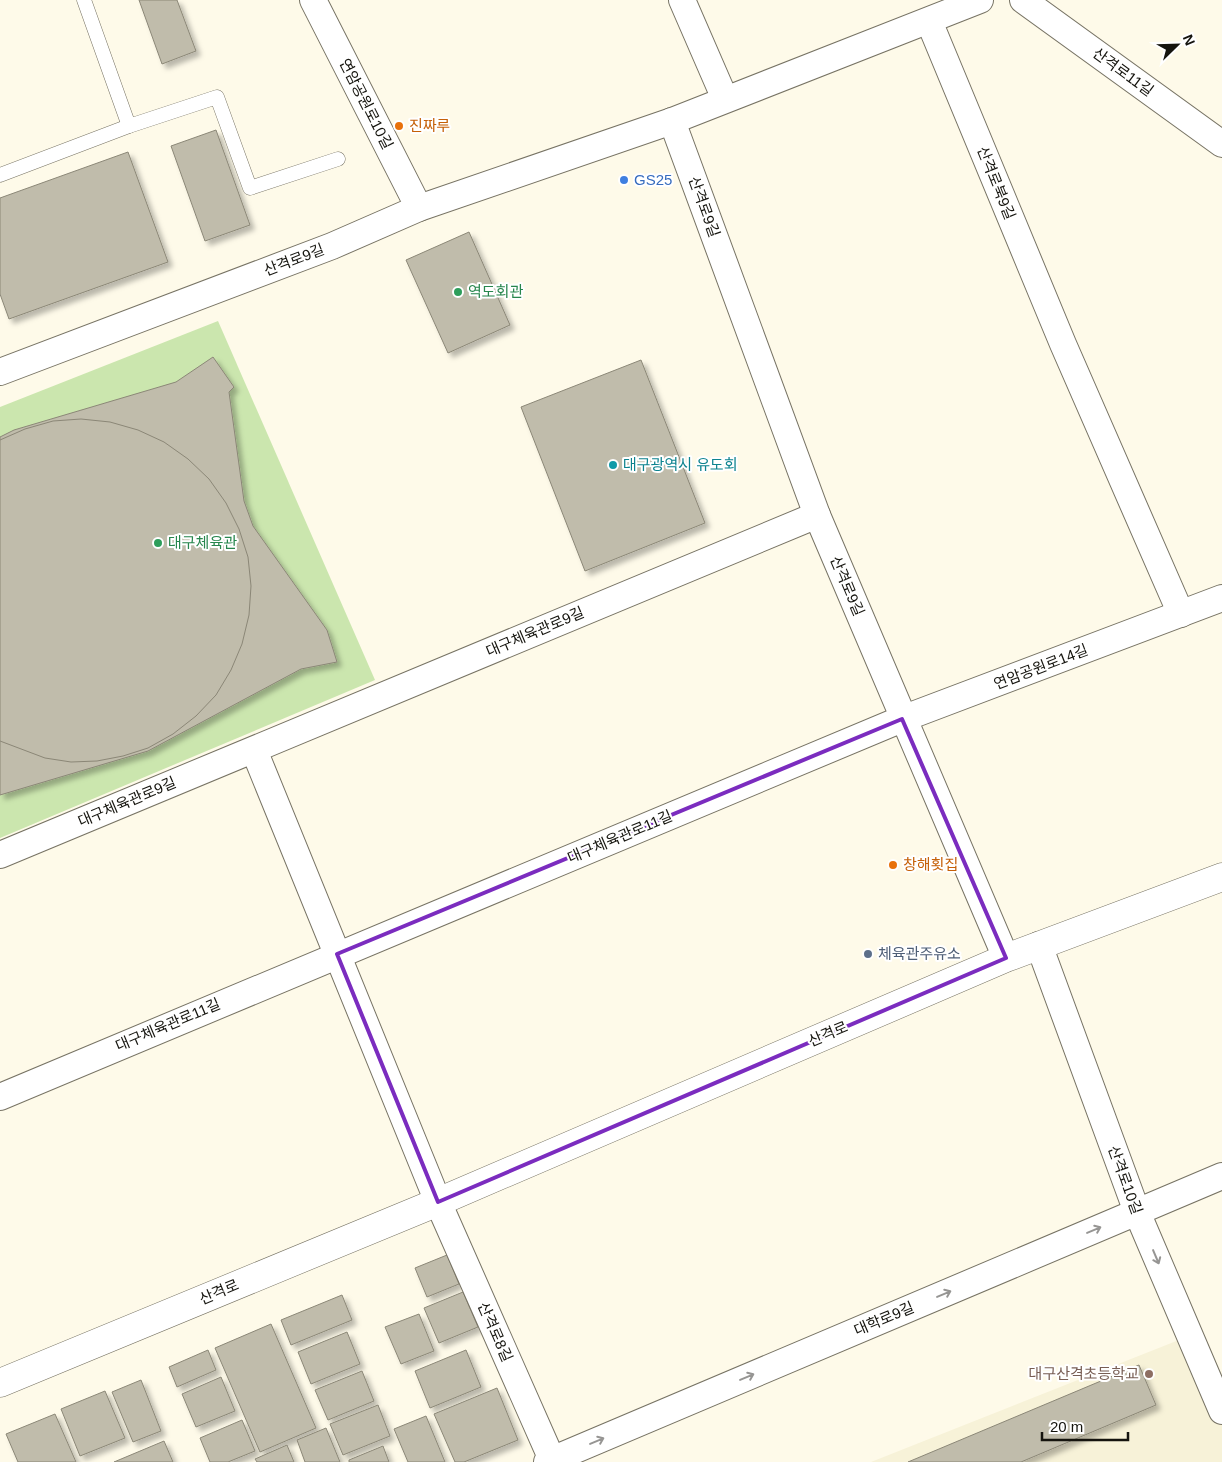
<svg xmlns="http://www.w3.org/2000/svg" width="1222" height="1462" font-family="Helvetica,'Noto Sans KR',sans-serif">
<defs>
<filter id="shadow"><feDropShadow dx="4.5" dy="4.5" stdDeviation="2.5" flood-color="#0004"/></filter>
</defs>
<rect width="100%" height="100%" fill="#fefae9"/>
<path fill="#f7f2d8" d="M1189,1336L1222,1413V1462H871Z"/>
<path fill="#cbe6ae" d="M218,321L375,680L0,838V407Z"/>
<g fill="#c0bcab" stroke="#8b8777" filter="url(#shadow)">
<path d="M139,0H177L196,51L162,64Z"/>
<path d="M216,130L250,225L205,241L171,146Z"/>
<path d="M128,152L168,262L9,319L0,294V198Z"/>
<path d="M469,232L510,325L448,353L406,260Z"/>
<path d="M213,357L234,387L229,392L244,501L253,526L327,630L337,662L301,669L148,751L0,795V437L14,430L176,382Z"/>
<path d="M641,360L705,523L585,571L521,407Z"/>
<path d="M81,419L110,422L138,430L164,442L188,459L209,479L226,503L239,529L248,557L251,586L249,615L242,644L231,670L216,695L196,716L173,734L148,748L123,756L97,761L71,762L45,758L0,741V440L25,429L53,421Z"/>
<path d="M447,1255L459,1284L427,1297L415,1268Z"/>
<path d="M463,1292L478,1327L439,1343L424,1308Z"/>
<path d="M342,1295L352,1320L291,1345L281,1320Z"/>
<path d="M419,1314L434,1351L401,1364L385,1327Z"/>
<path d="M271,1324L316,1428L260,1452L215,1348Z"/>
<path d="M347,1332L360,1364L311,1384L298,1352Z"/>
<path d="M208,1350L216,1370L177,1387L169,1367Z"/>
<path d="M466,1350L481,1387L430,1408L415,1371Z"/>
<path d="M1139,1365L1156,1405L1021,1462H908Z"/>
<path d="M362,1371L374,1401L328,1420L315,1390Z"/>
<path d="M221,1377L235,1411L196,1427L182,1394Z"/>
<path d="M141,1380L161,1431L133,1442L112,1392Z"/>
<path d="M497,1388L518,1440L464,1462H455L434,1414Z"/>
<path d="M105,1391L125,1438L80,1456L61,1409Z"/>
<path d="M378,1405L390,1436L343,1455L330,1424Z"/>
<path d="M55,1414L76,1462H18L6,1434Z"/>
<path d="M426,1416L445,1462H408L394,1429Z"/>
<path d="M242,1420L255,1451L228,1462H210L200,1438Z"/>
<path d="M326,1428L340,1462H305L297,1440Z"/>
<path d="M164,1441L173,1462H114Z"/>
<path d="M287,1445L294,1462H257L255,1459Z"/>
<path d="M383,1446L389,1462H349V1460Z"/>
</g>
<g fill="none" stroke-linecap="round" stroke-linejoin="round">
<defs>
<g id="lane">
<path d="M84,0L129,126L217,97L250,188L338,159"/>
<path d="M0,175L129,126"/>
</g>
<g id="street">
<path d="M313,0L419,208"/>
<path d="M682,0L725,99"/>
<path d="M1023,0L1222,144"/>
<path d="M929,21L1063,344L1181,614"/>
<path d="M672,121L817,515L1006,958"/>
<path d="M0,372L332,246L419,208L672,121L980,0"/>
<path d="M254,750L438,1202L553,1462"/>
<path d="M0,855L817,515"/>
<path d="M1039,945L1137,1212L1222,1411"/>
<path d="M0,1097L902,719L1222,598"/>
<path d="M547,1462L1222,1176"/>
</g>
<path id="secondary" d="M0,1383L438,1202L1006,958L1222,877"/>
</defs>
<use href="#lane" stroke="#777364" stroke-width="15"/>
<use href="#street" stroke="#777364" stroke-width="28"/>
<use href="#secondary" stroke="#777364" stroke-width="29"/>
<use href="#lane" stroke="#fff" stroke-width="14"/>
<use href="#street" stroke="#fff" stroke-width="26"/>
<use href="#secondary" stroke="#fff" stroke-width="28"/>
</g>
<defs><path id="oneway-shaft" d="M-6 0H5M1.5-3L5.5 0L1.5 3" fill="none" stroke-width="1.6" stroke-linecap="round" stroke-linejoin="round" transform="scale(1.25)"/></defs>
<g stroke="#969593">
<use href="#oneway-shaft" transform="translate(1094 1230) rotate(-23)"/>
<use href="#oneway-shaft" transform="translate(1156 1257) rotate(67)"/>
<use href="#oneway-shaft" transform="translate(944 1294) rotate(-23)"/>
<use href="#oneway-shaft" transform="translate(747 1377) rotate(-23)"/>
<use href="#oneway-shaft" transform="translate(597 1441) rotate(-23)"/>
</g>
<path fill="none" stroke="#7b2cbf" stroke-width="4" stroke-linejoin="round" d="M902,719L1006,958L438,1202L337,954Z"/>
<g fill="#e8710a" stroke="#fff" stroke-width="2">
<circle cx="399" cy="126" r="5"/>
<circle cx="893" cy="865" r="5"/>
</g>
<circle fill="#3f7fe0" stroke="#fff" stroke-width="2" cx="624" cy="180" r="5"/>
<g fill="#2e9e5b" stroke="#fff" stroke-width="2">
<circle cx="458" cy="292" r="5"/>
<circle cx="158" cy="543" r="5"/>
</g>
<circle fill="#0f9aa8" stroke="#fff" stroke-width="2" cx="613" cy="465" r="5"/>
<circle fill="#5c6f8a" stroke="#fff" stroke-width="2" cx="868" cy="954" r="5"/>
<circle fill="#8d6e63" stroke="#fff" stroke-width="2" cx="1149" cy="1374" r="5"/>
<g text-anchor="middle" stroke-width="4" stroke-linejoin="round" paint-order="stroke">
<g font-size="15" fill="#15140e" stroke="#fff">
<text transform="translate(1123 72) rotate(36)" y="5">산격로11길</text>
<text transform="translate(366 104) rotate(63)" y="5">연암공원로10길</text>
<text transform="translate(996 183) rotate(68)" y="5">산격로북9길</text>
<text transform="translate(704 207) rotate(70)" y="5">산격로9길</text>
<text transform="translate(294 260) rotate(-21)" y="5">산격로9길</text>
<text transform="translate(847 586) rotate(67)" y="5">산격로9길</text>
<text transform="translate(535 632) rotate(-23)" y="5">대구체육관로9길</text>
<text transform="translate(1041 667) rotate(-21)" y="5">연암공원로14길</text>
<text transform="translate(127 802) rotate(-23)" y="5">대구체육관로9길</text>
<text transform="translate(620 837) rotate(-23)" y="5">대구체육관로11길</text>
<text transform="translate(168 1025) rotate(-23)" y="5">대구체육관로11길</text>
<text transform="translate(828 1034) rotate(-23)" y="5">산격로</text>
<text transform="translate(1125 1180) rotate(70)" y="5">산격로10길</text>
<text transform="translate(219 1292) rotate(-23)" y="5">산격로</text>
<text transform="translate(884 1319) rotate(-23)" y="5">대학로9길</text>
<text transform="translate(495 1332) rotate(66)" y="5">산격로8길</text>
</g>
<g font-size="15" fill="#c56008" stroke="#fff" text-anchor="start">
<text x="409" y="131">진짜루</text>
<text x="903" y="870">창해횟집</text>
</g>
<g font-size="15" fill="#366cbe" stroke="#fff" text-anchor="start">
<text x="634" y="185">GS25</text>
</g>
<g font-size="15" fill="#27864d" stroke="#fff" text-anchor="start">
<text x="468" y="297">역도회관</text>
<text x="168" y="548">대구체육관</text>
</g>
<g font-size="15" fill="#0d838f" stroke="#fff" text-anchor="start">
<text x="623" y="470">대구광역시 유도회</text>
</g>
<g font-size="15" fill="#4e5e75" stroke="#fff" text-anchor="start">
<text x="878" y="959">체육관주유소</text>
</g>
<g font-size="15" fill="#785e54" stroke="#fff" text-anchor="end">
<text x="1139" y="1379">대구산격초등학교</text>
</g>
</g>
<g transform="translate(1177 45) rotate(67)" stroke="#ffffff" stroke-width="4" paint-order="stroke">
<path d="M0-4L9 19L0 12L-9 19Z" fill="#15140e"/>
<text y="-8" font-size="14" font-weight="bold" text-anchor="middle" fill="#15140e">N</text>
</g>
<path d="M1042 1432v8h86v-8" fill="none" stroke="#15140e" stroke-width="2.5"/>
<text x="1050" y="1432" font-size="15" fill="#15140e" stroke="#ffffff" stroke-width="4" paint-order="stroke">20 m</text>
</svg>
